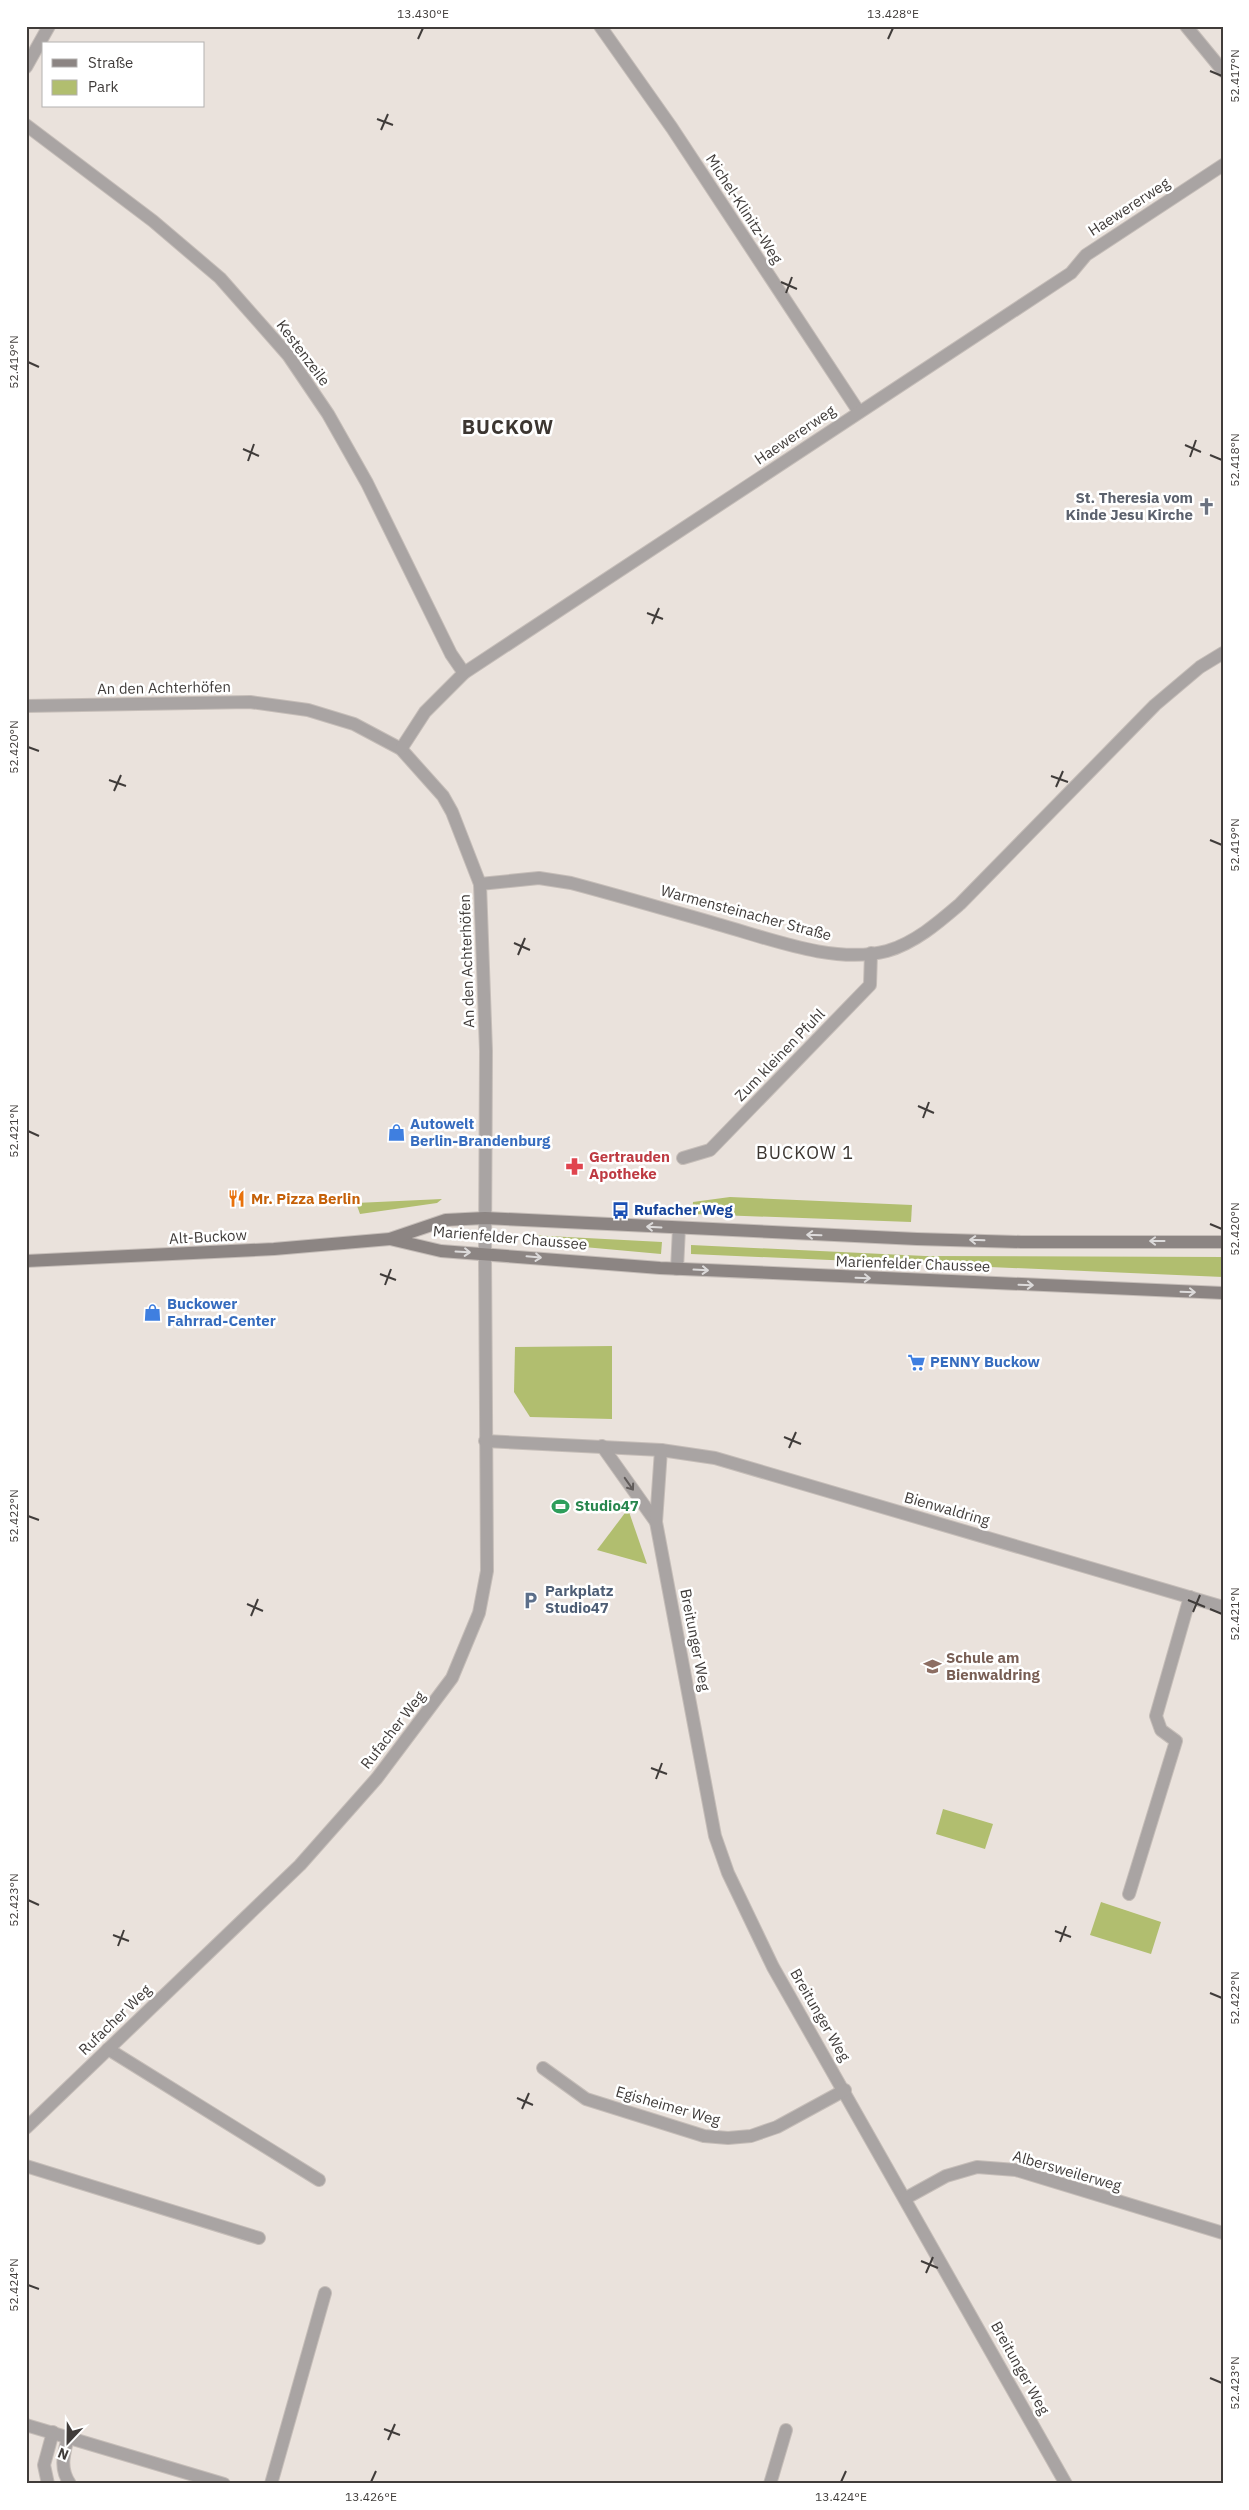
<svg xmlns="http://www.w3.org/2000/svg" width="1249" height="2510" font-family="'IBM Plex Sans',sans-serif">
<rect width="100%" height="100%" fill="#eae2dc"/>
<g fill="#b1be6f">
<path d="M730,1197L912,1205L911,1222L692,1214L693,1202Z"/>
<path d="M442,1199L437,1203L360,1214L356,1203Z"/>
<path d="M529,1235L662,1242L661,1254L529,1242Z"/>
<path d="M691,1245L925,1256L1223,1257V1277L691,1254Z"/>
<path d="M612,1346V1419L530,1417L514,1392L515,1347Z"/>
<path d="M628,1509L647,1564L597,1550Z"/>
<path d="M943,1809L993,1824L985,1849L936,1834Z"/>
<path d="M1101,1902L1161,1922L1151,1954L1090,1935Z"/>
</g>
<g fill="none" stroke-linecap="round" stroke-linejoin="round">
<defs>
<g id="service">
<path d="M1186,26L1223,71"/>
<path d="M683,1158L710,1150L870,985L871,953"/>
<path d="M677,1269L679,1228"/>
<path d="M1129,1894L1176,1741L1161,1730L1156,1716L1190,1597"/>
<path d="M108,2049L319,2180"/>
<path d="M26,2166L259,2238"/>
<path d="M68,2437C64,2454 59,2468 70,2484"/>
<path d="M48,2484L44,2465L53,2432"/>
<path d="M271,2484L325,2293"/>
<path d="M770,2484L786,2430"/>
</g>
<g id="minor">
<path d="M600,26L672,128L859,412"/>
<path d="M26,67L49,26"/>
<path d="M26,125L153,221L220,278L288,355L328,414L367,483L451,654L464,673"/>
<path d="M26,706L250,702L308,710L354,724L401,749L443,796L452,812L480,884"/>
<path d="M401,749L425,712L464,673L1071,273L1086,255L1223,165"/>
<path d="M485,1441L661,1450L715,1458L1223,1607"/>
<path d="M602,1446L656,1522"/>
<path d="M661,1450L656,1522L715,1836L728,1873L773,1967L1066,2484"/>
<path d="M543,2068L586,2099L704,2136L728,2138L751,2136L777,2127L845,2090"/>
<path d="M26,2128L300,1865L377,1778L452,1678L479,1613L487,1571L485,1253"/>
<path d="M906,2198L946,2176L977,2167L1016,2170L1223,2233"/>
<path d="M26,2425L224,2484"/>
</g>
<path id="tertiary" d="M485,1253L486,1051L480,884L539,878L571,883C620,896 668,910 717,924C768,938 835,965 887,951C915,943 939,922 960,904L1155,705L1200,667L1223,653"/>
<g id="secondary">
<path d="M390,1239L441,1251L660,1268L1223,1293"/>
<path d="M26,1261L274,1249L390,1239L446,1220L485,1218L917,1239L1021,1242H1223"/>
</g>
</defs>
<use href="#service" stroke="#c5bdb8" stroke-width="14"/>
<use href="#minor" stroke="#c5bdb8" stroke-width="14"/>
<use href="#tertiary" stroke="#c5bdb8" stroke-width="14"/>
<use href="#secondary" stroke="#c5bdb8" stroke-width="14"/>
<use href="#service" stroke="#a9a4a3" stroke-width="12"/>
<use href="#minor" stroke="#a9a4a3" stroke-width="12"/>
<use href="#tertiary" stroke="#a9a4a3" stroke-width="12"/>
<use href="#secondary" stroke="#8c8583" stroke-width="12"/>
</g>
<defs><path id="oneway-shaft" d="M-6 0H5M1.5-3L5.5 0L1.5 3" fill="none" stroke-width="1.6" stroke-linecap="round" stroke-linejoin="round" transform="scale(1.25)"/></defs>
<g stroke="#dcdada">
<use href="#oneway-shaft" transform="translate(654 1227) rotate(-177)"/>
<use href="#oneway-shaft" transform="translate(814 1235) rotate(-178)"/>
<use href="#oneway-shaft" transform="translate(977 1240) rotate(-178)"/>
<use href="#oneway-shaft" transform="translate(1157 1241) rotate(-180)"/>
<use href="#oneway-shaft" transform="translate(463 1252) rotate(3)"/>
<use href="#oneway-shaft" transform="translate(534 1257) rotate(5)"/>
<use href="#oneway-shaft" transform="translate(701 1270) rotate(3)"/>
<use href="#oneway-shaft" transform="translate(863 1278) rotate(2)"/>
<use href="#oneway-shaft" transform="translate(1026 1285) rotate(2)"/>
<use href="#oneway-shaft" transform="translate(1188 1292) rotate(2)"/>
</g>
<use stroke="#605b5a" href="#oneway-shaft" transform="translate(629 1484) rotate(55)"/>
<path fill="none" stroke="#403c3a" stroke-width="2" d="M418,39L423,28M888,39L893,28M1210,71L1222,76M377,119L393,125M381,130L388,114M781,282L797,289M786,293L792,277M28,362L39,367M1185,445L1201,452M243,449L259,456M1210,455L1222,460M1190,457L1196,440M248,461L254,444M647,613L663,619M652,624L659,608M28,747L39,751M1051,776L1068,782M109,780L126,786M1056,787L1063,771M114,791L121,775M1210,840L1222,845M514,943L530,950M518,955L525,938M918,1106L934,1113M923,1118L929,1102M28,1131L39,1136M1210,1224L1222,1229M380,1274L396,1280M385,1285L391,1269M784,1437L801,1444M789,1448L796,1432M28,1516L39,1520M1188,1600L1205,1607M247,1604L263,1611M1210,1609L1222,1614M1193,1612L1200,1595M251,1616L258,1599M651,1768L667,1774M656,1779L662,1763M28,1900L39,1905M1055,1931L1071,1937M113,1935L129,1941M1060,1942L1066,1926M118,1946L124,1930M1210,1993L1222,1998M517,2098L533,2105M522,2109L529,2093M921,2261L938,2268M926,2273L933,2257M28,2285L39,2289M1210,2378L1222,2383M384,2429L400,2435M388,2440L395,2424M371,2482L376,2471M841,2482L846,2471"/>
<defs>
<symbol id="church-bare" viewBox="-9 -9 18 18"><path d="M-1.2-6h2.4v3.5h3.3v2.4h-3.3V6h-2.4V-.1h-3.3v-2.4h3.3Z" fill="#6b7280" stroke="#fff" stroke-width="2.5" paint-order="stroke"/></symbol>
<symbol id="shop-bare" viewBox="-9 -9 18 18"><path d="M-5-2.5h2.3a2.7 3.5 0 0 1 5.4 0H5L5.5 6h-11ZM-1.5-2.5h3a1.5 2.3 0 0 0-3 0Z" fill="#3f7fe0" stroke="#fff" stroke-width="2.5" paint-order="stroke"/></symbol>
<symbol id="pharmacy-bare" viewBox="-9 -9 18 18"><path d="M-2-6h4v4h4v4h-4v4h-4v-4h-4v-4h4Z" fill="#e0444e" stroke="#fff" stroke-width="2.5" paint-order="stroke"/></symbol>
<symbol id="restaurant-bare" viewBox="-9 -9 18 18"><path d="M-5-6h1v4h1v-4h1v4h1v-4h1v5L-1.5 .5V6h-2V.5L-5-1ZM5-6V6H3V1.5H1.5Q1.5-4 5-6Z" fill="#e8710a" stroke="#fff" stroke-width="2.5" paint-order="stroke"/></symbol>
<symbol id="bus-bare" viewBox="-9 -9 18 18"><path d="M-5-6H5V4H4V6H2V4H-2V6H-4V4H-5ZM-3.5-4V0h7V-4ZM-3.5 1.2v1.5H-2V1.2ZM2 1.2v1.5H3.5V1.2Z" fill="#1a4fb4" stroke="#fff" stroke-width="2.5" paint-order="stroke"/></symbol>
<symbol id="supermarket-bare" viewBox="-9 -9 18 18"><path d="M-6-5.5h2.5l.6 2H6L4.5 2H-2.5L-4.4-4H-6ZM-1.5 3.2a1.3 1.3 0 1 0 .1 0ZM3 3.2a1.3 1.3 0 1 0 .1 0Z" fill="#3f7fe0" stroke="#fff" stroke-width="2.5" paint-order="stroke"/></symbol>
<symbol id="stadium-bare" viewBox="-9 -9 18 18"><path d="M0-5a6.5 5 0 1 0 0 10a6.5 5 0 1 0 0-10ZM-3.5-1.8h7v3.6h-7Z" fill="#2e9e5b" stroke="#fff" stroke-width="2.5" paint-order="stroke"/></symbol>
<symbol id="parking-bare" viewBox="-9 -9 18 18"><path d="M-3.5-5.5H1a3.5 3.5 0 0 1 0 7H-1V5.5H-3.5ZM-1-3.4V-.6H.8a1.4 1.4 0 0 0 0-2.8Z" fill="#5c6f8a" stroke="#fff" stroke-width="2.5" paint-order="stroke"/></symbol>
<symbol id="school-bare" viewBox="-9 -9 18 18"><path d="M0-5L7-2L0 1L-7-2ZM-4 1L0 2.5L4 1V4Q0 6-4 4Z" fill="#8d6e63" stroke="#fff" stroke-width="2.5" paint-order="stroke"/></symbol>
</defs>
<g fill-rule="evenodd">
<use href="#church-bare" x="1194" y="494" width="25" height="25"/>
<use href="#shop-bare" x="384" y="1120" width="25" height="25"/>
<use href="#pharmacy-bare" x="562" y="1154" width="25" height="25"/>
<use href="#restaurant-bare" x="224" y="1186" width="25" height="25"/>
<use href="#bus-bare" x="608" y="1198" width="25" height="25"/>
<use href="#shop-bare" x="140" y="1300" width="25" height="25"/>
<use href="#supermarket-bare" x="904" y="1350" width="25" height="25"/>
<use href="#stadium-bare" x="548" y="1494" width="25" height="25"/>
<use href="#parking-bare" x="518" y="1588" width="25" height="25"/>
<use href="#school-bare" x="920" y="1654" width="25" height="25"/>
</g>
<g text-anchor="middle" stroke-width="5" stroke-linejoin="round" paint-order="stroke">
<g font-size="15" fill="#403c3a" stroke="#fff">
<text transform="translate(1129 207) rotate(-33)" y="5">Haewererweg</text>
<text transform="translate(744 209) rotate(57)" y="5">Michel-Klinitz-Weg</text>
<text transform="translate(303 353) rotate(53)" y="5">Kestenzeile</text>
<text transform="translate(795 435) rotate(-34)" y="5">Haewererweg</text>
<text transform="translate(164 688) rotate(-1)" y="5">An den Achterhöfen</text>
<text transform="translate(746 913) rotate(15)" y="5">Warmensteinacher Straße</text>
<text transform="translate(467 961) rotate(-92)" y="5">An den Achterhöfen</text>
<text transform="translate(780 1055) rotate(-46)" y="5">Zum kleinen Pfuhl</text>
<text transform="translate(208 1237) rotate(-3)" y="5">Alt-Buckow</text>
<text transform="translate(510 1238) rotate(5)" y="5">Marienfelder Chaussee</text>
<text transform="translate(913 1264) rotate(2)" y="5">Marienfelder Chaussee</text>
<text transform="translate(947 1509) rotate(16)" y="5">Bienwaldring</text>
<text transform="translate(695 1640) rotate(79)" y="5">Breitunger Weg</text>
<text transform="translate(393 1730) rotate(-52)" y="5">Rufacher Weg</text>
<text transform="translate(820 2015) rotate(60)" y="5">Breitunger Weg</text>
<text transform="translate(115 2020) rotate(-44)" y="5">Rufacher Weg</text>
<text transform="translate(668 2106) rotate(16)" y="5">Egisheimer Weg</text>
<text transform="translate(1067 2171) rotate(16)" y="5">Albersweilerweg</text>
<text transform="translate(1020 2368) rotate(61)" y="5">Breitunger Weg</text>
</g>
<g font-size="15" font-weight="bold" fill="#5b616d" stroke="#fff" text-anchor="end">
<text x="1193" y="503">St. Theresia vom<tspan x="1193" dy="17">Kinde Jesu Kirche</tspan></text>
</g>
<g font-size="15" font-weight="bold" fill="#366cbe" stroke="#fff" text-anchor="start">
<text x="410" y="1129">Autowelt<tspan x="410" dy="17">Berlin-Brandenburg</tspan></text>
<text x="167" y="1309">Buckower<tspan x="167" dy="17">Fahrrad-Center</tspan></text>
<text x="930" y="1367">PENNY Buckow</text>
</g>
<g font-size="15" font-weight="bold" fill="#be3a42" stroke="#fff" text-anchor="start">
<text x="589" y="1162">Gertrauden<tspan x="589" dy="17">Apotheke</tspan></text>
</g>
<g font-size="15" font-weight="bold" fill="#c56008" stroke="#fff" text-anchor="start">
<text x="251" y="1204">Mr. Pizza Berlin</text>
</g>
<g font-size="15" font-weight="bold" fill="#164399" stroke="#fff" text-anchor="start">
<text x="634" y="1215">Rufacher Weg</text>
</g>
<g font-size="15" font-weight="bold" fill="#27864d" stroke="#fff" text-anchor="start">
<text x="575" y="1511">Studio47</text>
</g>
<g font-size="15" font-weight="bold" fill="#4e5e75" stroke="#fff" text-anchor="start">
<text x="545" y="1596">Parkplatz<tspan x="545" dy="17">Studio47</tspan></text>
</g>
<g font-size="15" font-weight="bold" fill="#785e54" stroke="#fff" text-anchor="start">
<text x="946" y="1663">Schule am<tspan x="946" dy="17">Bienwaldring</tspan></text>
</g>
<g font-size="18" letter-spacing="1" fill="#3c3631" stroke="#fff">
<text x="805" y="1159">BUCKOW 1</text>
</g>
<g font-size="20" font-weight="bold" letter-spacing="1" fill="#3c3631" stroke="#fff">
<text x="508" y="434">BUCKOW</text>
</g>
</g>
<rect width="1249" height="2510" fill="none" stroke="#ffffff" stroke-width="55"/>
<rect x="42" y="42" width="162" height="65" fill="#ffffff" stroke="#b3b1b0"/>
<rect x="52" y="59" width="25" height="8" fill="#8c8583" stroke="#b3b1b0"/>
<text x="88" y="68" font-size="15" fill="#403c3a">Straße</text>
<rect x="52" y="80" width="25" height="15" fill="#b1be6f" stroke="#b3b1b0"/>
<text x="88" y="92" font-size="15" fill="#403c3a">Park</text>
<g transform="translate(68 2442) rotate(202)" stroke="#ffffff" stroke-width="4" paint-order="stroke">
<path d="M0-4L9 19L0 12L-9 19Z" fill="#403c3a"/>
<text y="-8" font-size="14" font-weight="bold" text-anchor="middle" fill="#403c3a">N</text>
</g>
<rect x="28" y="28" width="1194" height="2454" fill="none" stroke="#403c3a" stroke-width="2"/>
<g font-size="12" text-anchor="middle" fill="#403c3a">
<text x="423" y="18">13.430°E</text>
<text x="893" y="18">13.428°E</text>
<text transform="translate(1235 76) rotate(-90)" y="4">52.417°N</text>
<text transform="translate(14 362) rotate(-90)" y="4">52.419°N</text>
<text transform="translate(1235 460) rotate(-90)" y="4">52.418°N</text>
<text transform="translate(14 747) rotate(-90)" y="4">52.420°N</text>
<text transform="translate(1235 845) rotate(-90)" y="4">52.419°N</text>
<text transform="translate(14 1131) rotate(-90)" y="4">52.421°N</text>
<text transform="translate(1235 1229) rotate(-90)" y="4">52.420°N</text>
<text transform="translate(14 1516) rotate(-90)" y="4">52.422°N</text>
<text transform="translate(1235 1614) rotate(-90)" y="4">52.421°N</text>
<text transform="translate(14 1900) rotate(-90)" y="4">52.423°N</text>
<text transform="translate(1235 1998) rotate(-90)" y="4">52.422°N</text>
<text transform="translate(14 2285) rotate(-90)" y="4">52.424°N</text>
<text transform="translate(1235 2383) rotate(-90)" y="4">52.423°N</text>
<text x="371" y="2501">13.426°E</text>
<text x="841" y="2501">13.424°E</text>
</g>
</svg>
